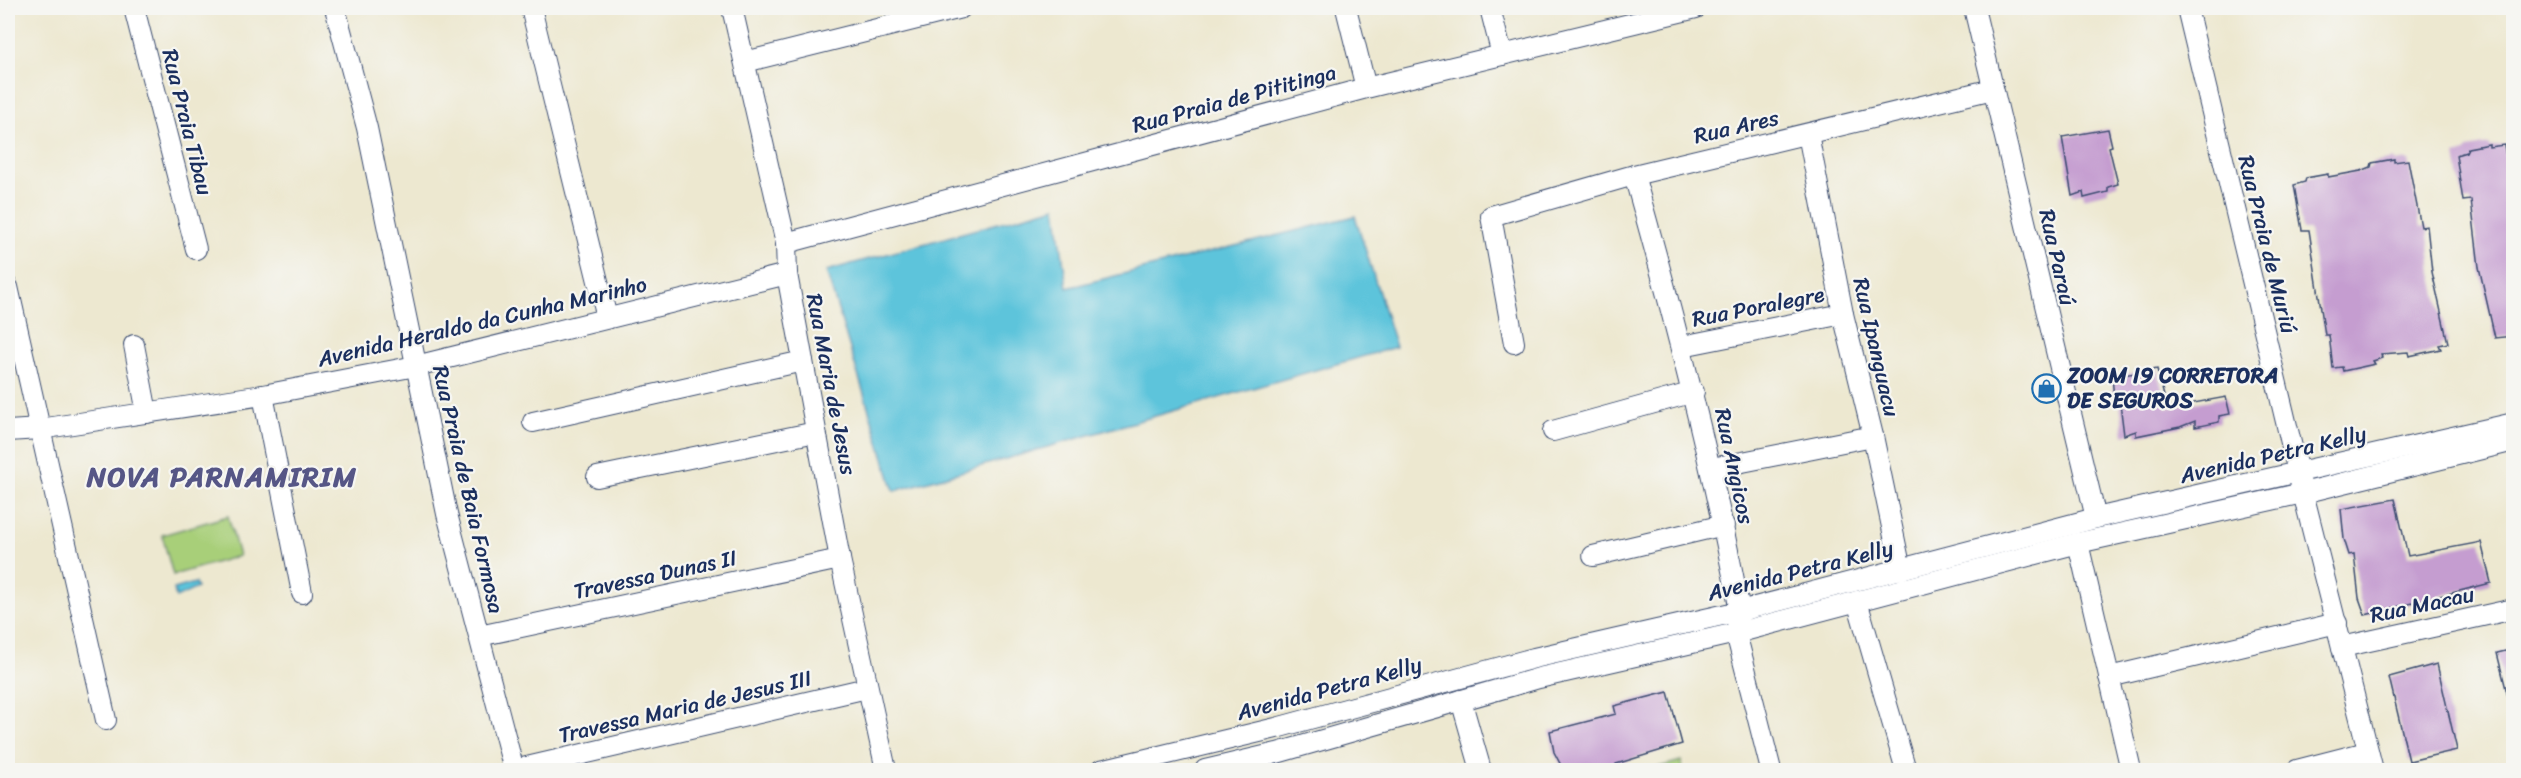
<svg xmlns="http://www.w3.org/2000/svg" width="2521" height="778" font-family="Sriracha,sans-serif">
<rect width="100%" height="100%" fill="#f6f6f2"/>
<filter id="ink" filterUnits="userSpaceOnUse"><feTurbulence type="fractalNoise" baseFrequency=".0167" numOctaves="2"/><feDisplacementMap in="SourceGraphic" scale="12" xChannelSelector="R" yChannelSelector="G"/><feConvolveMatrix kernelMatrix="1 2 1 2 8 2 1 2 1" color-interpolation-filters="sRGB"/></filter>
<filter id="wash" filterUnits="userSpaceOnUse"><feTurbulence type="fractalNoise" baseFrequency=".008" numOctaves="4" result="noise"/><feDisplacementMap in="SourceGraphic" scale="24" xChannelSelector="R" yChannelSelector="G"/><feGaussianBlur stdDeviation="1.35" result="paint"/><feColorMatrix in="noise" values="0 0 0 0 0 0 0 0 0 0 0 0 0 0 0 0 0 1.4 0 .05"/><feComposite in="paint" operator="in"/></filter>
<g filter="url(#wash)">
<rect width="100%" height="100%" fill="#ede8d0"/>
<g fill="#a8cf79" stroke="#627f6c" stroke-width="1.5">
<path d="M228,516L239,556L173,575L162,535Z"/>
<path d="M1681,761L1683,770H1649Z"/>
</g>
<g fill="#5dc4db" stroke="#3c7a9c" stroke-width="1.5">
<path d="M1056,207L1067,288L1355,216L1396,347L894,491L826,271Z"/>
<path d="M195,583L197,588L176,598L174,589Z"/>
</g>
<g id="blocks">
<g fill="#c59dd0">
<path d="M2108,129L2112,146L2109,147L2118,184L2108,187V192L2084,198L2083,192L2072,196L2062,137Z"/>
<path d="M2489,144V147L2504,145L2514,199V336L2495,338L2479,267L2471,200L2463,201L2456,155L2466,152L2468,148Z"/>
<path d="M2394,159V162L2408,160L2421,227L2427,226L2432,272L2448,343L2439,345L2441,349L2409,356L2408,352L2381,354L2382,358L2373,361L2375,364L2343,371L2342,367L2333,368L2329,335H2325L2309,230H2302L2294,185L2305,182L2306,178L2328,174V177L2361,171L2371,167L2372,163Z"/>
<path d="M2157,369L2167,408L2226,397L2230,414L2219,416V422L2195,427V421L2180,427L2136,436V431L2124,435L2119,395L2114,398L2112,377Z"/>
<path d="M2395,499L2408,556L2481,542L2491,583L2365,615L2359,598L2354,554L2349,555L2344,539L2341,509Z"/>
<path d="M2514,649V696L2508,697L2497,653Z"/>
<path d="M2437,664L2457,750L2409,761L2389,677Z"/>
<path d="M1668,692L1682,744L1616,764L1617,768L1610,771H1564L1554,752L1550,731L1616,714L1614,706Z"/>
</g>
</g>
</g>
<g filter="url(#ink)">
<use href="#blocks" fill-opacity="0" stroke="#3a4b6f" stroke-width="1.5"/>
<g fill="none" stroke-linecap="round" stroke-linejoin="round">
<defs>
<g id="minor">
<path d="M134,8L196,249"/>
<path d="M335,8L367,128L447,514L514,770"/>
<path d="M531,8L607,318"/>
<path d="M732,8L786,243L787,274L803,361L840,559L886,770"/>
<path d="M1346,8L1366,88"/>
<path d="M1490,8L1502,55"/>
<path d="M1974,8L2096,518"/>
<path d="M2187,8L2303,493L2373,770"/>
<path d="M745,62L961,8"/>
<path d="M1808,134L1843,314L1873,436L1901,570"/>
<path d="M1634,175C1675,320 1712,463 1740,611L1736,633L1771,770"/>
<path d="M786,243L1366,88L1696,8"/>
<path d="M8,287L106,720"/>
<path d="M1514,343L1491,216L1634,175L1993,89"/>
<path d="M134,345L147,413"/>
<path d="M1682,346L1843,314"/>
<path d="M263,395L302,593"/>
<path d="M533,422L803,361"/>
<path d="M8,431L40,429L263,395L416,366L787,274"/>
<path d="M1553,431L1694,392"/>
<path d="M1712,468L1873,436"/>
<path d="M597,477L816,432"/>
<path d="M2078,543L2131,770"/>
<path d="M1593,556L1724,525"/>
<path d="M1857,601L1906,770"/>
<path d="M479,636L840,559"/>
<path d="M2342,647L2514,609"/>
<path d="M2109,677L2337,623"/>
<path d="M1461,700L1481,770"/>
<path d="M514,770L867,688"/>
<path d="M1101,770L1276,728L1534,658L1740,611L2096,518L2514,423"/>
<path d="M1205,770L1277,753L1539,678L1736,633L2078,543L2303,493L2514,441"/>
<path d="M2297,770L2367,752"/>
</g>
</defs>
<use href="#minor" stroke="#3a4b6f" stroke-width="22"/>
<use href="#minor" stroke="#fff" stroke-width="20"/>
</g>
</g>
<defs>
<symbol id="shop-ring" viewBox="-11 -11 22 22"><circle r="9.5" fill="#f6f6f2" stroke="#1f6fb2" stroke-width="1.5"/><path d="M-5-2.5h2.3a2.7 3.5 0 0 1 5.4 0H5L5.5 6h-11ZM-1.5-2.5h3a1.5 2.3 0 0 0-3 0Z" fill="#1f6fb2"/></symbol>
</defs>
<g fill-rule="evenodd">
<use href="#shop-ring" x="2030" y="372" width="33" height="33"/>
</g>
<g text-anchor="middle" stroke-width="4.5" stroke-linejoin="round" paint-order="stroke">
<g font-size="22" fill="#1b2f5e" stroke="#f6f6f2">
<text transform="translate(1234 98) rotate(-15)" y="8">Rua Praia de Pititinga</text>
<text transform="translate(188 122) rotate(76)" y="8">Rua Praia Tibau</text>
<text transform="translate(1736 126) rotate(-13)" y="8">Rua Ares</text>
<text transform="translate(2268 244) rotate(76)" y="8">Rua Praia de Muriú</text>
<text transform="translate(2058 257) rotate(77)" y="8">Rua Paraú</text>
<text transform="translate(1758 306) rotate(-11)" y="8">Rua Poralegre</text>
<text transform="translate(482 321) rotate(-13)" y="8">Avenida Heraldo da Cunha Marinho</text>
<text transform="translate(1877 347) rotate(77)" y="8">Rua Ipanguacu</text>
<text transform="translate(832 384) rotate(79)" y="8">Rua Maria de Jesus</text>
<text transform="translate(2273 454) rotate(-13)" y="8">Avenida Petra Kelly</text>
<text transform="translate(1735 466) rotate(78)" y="8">Rua Angicos</text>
<text transform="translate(469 489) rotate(77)" y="8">Rua Praia de Baia Formosa</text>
<text transform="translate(1800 570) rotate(-14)" y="8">Avenida Petra Kelly</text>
<text transform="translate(655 574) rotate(-12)" y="8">Travessa Dunas II</text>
<text transform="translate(2422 604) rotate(-12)" y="8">Rua Macau</text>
<text transform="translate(1329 688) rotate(-15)" y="8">Avenida Petra Kelly</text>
<text transform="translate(685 706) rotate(-13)" y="8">Travessa Maria de Jesus III</text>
</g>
<g font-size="22" font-weight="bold" fill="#1b2f5e" stroke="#f6f6f2" text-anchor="start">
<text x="2067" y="383">ZOOM I9 CORRETORA<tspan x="2067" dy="25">DE SEGUROS</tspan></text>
</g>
<g font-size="28" font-weight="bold" letter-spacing="1.5" fill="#565686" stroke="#f6f6f2">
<text x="222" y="486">NOVA PARNAMIRIM</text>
</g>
</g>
<rect width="2521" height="778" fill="none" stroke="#f6f6f2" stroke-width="30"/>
</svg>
